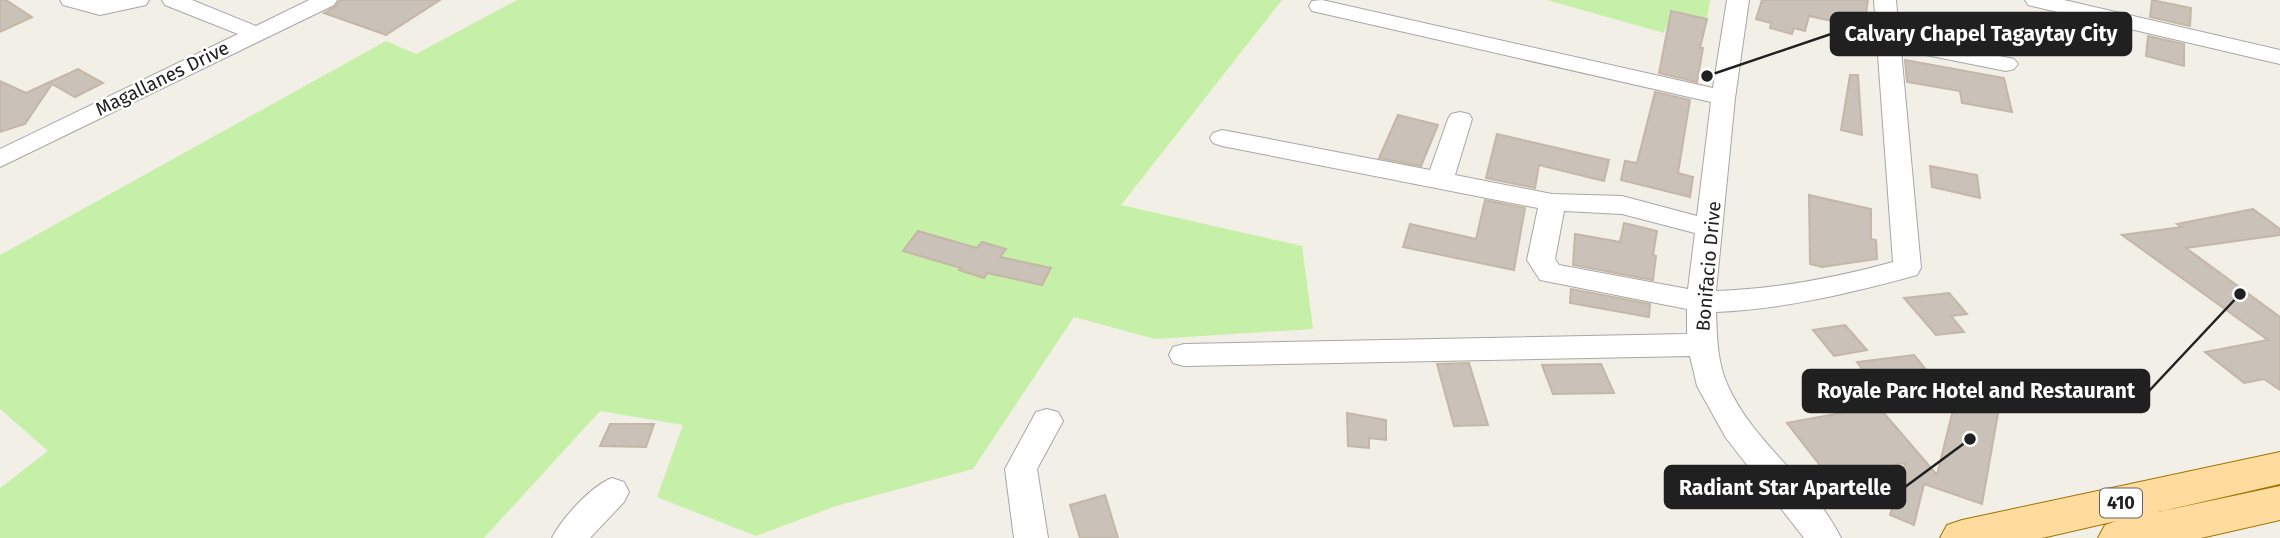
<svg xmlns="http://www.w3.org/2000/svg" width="2280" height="538" font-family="'Fira Sans',sans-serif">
<rect width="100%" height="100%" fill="#f2efe6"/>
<g fill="#c6f0a7">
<path d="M517,0H1282L1121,205L1302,246L1313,329L1155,339L1074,317L973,469L836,506L756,536L657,497L683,425L600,411L484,538H0V488L48,451L0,409V255L386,41L416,54Z"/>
<path d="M1547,0H1710L1707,19L1671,11L1664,33Z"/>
</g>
<g fill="#cac1b8" stroke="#c5b6a7" stroke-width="2">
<path d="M0,0H6L32,17L0,32Z"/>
<path d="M340,0H440L386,35L324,13L335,7Z"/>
<path d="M1762,0H1868L1864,28L1809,16L1805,31L1794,28L1792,34L1770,28L1771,23L1756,19Z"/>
<path d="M2152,0L2191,8L2190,26L2150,17Z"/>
<path d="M1671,11L1707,19L1700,48H1703L1697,82L1659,73Z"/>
<path d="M2148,36L2184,44V66L2146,56Z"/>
<path d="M1905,60L2004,78L2012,112L1962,103L1960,91L1907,82Z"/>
<path d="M78,69L103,83L75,97L52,84L25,124L0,132V81L26,93Z"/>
<path d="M1850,75H1858L1862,135L1841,130Z"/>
<path d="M1655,92L1690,100L1678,173L1693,177L1690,197L1621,180L1625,161L1637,163Z"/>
<path d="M1398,115L1438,125L1421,166L1379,158Z"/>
<path d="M1497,134L1609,160L1604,181L1539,165L1535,188L1486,178Z"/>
<path d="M1930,166L1977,175L1980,198L1932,187Z"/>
<path d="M1809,195L1871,209V239L1876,240L1877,259L1822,267L1810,264Z"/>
<path d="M1485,200L1525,208L1514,270L1403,247L1410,224L1476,239Z"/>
<path d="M2253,209L2280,229V235L2186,248L2280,317V390L2264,379L2244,383L2205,352L2268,340L2122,235L2182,227L2177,224Z"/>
<path d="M1624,223L1657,231L1653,255L1656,256L1653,280L1573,265L1575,234L1620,242Z"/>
<path d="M918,231L977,248L982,242L1006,249L1000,257L1051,268L1042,285L987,273L984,278L959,270L961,268L903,251Z"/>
<path d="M1571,289L1650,304L1649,317L1570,303Z"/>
<path d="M1949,293L1967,314L1951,316L1964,332L1936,335L1904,298Z"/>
<path d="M1845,325L1867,350L1834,356L1813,330Z"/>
<path d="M1914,355L1933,378L1874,385L1857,362Z"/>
<path d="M1469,363L1488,425L1454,426L1437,364Z"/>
<path d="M1601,364L1614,393L1553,394L1542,365Z"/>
<path d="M1961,377L2002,391L1982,504L1924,484L1914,525L1890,515L1905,463L1829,477L1787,423L1878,406L1937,475Z"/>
<path d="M1347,413L1386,420V440L1369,438V448L1348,446Z"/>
<path d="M610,424H654L646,447L600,446Z"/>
<path d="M1105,495L1118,538H1080L1070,505Z"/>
</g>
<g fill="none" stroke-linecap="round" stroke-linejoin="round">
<defs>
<g id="minor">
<path d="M60,0H149L146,5L100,15L63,5Z"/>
<path d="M162,0H192L256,26L309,0H337L334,5L0,167V149L238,34L165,5Z"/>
<path d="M1322,0L1713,88L1727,0H1749L1735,98L1716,291C1776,289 1835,278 1893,262L1874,0H1896L1899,36L2014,59L2018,64L2014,69L2006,71L1901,50L1921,268L1917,275C1851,293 1785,309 1716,312C1717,336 1717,363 1728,386C1754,444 1813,481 1841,538H1804L1726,438L1697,386L1690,356L1184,366L1173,363L1169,355L1173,347L1184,344L1687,334V309L1540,280L1527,260L1538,208L1222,146L1213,143L1210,138L1213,133L1222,130L1430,170L1448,119L1451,114L1460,112L1469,114L1472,119L1455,175L1552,194L1622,196L1697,216L1711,102L1312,11L1309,6L1312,1ZM1564,211L1622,214L1695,233L1688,289L1559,265L1555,259Z"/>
<path d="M2025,0H2064L2280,50V64L2028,5Z"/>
<path d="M1047,409L1058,412L1063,421L1037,469L1048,538H1014L1005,469L1036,412Z"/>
<path d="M612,478L624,482L629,492L624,502L590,538H552C561,519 592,485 612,478Z"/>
</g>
<path id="major" d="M2280,452V484L2158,512L2280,486V520L2201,538H2098L2105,525L2116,521L2042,538H1940L1947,525L1962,520Z"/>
</defs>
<use href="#minor" stroke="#a7a7a7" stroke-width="2"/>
<use href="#major" stroke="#9d7400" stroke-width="2"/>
<use href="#minor" fill="#fff" fill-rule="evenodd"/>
<use href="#major" fill="#ffdc9e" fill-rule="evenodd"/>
</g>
<g text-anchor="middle" stroke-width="5" stroke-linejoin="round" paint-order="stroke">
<rect fill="#fff" stroke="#636363" stroke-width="2" x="2100" y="488.5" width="42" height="29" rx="5"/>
<g font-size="18" font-weight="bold" fill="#202020">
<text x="2121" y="509">410</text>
</g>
<g font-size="19" fill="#202020" stroke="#fff">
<text transform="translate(162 78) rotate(-26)" y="7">Magallanes Drive</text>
<text transform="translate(1708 266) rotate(-85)" y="7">Bonifacio Drive</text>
</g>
</g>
<path fill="none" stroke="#202020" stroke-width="2.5" d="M1707 76L1831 34M2240 294L2149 391M1970 439L1905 487"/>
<g fill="#202020" stroke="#fff" stroke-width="2.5">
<circle cx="1707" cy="76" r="7"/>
<circle cx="2240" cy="294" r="7"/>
<circle cx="1970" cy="439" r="7"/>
</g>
<g fill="#202020" stroke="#202020" stroke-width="2.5">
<rect x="1831" y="13" width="300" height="42" rx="7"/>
<rect x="1803" y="370" width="346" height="42" rx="7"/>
<rect x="1665" y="466" width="240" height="42" rx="7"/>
</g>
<g font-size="21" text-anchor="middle" font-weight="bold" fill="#fff">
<text x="1981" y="41">Calvary Chapel Tagaytay City</text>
<text x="1976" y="398">Royale Parc Hotel and Restaurant</text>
<text x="1785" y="495">Radiant Star Apartelle</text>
</g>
</svg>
